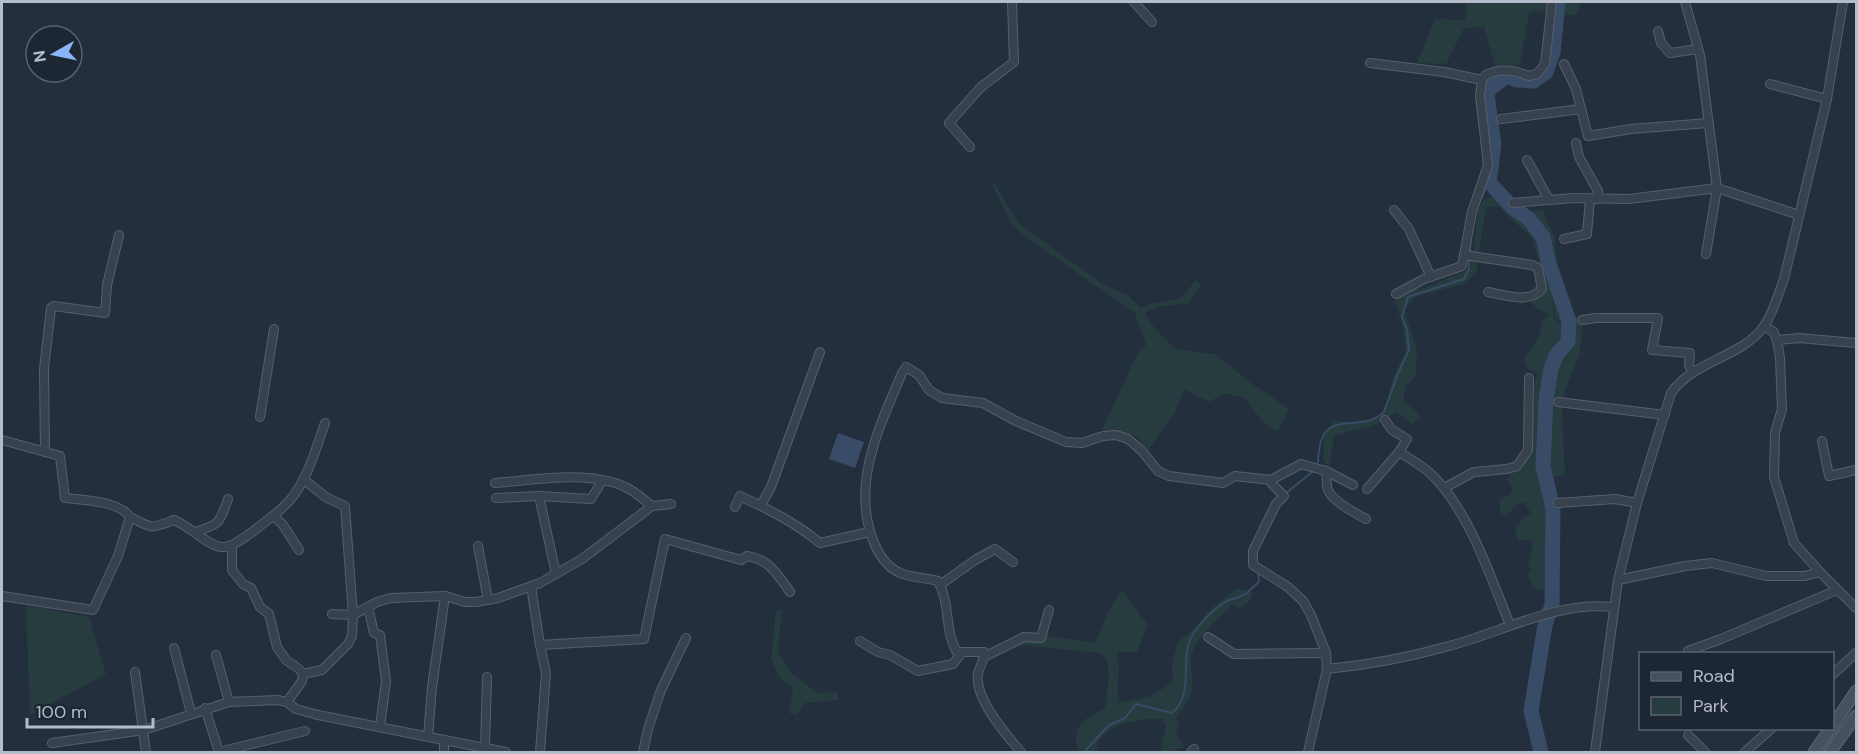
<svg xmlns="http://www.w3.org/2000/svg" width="1858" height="754" font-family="'DM Sans',sans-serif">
<rect width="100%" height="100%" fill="#242f3e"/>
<g fill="#263c3f">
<path d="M1467,2H1582L1576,15H1564L1560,42L1551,35L1553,13L1536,11L1529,13L1520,65L1495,66L1484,27L1464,28L1446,64L1417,63L1435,19L1465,20Z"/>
<path d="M995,184L1018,223L1104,285L1128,295L1141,308L1150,304L1180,299L1196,280L1201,286L1188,303L1156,307L1145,313L1155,329L1175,349L1215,354L1251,383L1289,409L1278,432L1263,422L1244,398L1225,393L1209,402L1184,389L1175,413L1148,450L1135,435L1102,430L1137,354L1146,345L1135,313L1027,238L1012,224L992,185Z"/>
<path d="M1492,197L1514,210L1543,211L1555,239L1558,270L1566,299L1582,327L1580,354L1564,392L1562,409L1565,475L1547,478L1543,451L1552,429L1546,405L1553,397L1551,360L1569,354L1572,330L1555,318L1553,284L1540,266L1533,239L1498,206L1486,207L1476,272L1464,284L1417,296L1404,308L1417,350L1416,375L1406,386L1403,402L1415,410L1420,417L1412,424L1396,412L1377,424L1334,436L1329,469L1323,460L1324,435L1333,421L1349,422L1380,417L1388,399L1393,377L1406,354L1403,326L1395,302L1405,289L1424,288L1471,269L1478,211L1483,200Z"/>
<path d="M1536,263L1551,282L1554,319L1570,330L1567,353L1549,359L1550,385L1543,388L1545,397L1542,469L1549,524L1551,528L1548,557L1552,568L1551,585L1540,591L1533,588L1527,574L1532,569L1528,565L1533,541L1518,540L1515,528L1522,519L1531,513L1524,502L1515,506L1506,517L1500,512L1499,500L1510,495L1513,489L1507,480L1512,473L1508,469L1528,451L1531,394L1537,375L1527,368L1523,360C1533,345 1540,341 1541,322L1550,314L1538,309L1524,295L1537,284V276L1533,273Z"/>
<path d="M1237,588L1253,593L1249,601L1241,608L1232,605C1219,616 1196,639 1191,656C1190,662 1192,669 1192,675C1194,694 1188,702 1176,717L1179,724L1176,734L1184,747L1168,752H1160L1166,725L1161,719C1142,718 1112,723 1100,739C1097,743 1097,748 1096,752H1079C1070,727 1083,718 1105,709L1109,676L1107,660L1099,653L1022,645L990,659V651L1027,633L1095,643L1110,608L1122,590L1148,625L1137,652H1117C1121,672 1116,684 1119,703L1151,696L1173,682L1172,663L1178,641L1200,625L1206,613Z"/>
<path d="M26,605L89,617L106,674L30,715Z"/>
<path d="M782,610L778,652L792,674L818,693L838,692V700L804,703L797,715L789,713L793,689L778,676L771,658L776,611Z"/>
</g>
<path fill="#394c67" d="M838,433L864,442L855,468L829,459Z"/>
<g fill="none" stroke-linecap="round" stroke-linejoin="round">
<g stroke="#394c67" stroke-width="2">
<path d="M1477,207L1489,182"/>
<path d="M1318,462C1320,402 1358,437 1384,412L1398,373L1409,350L1407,330L1402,317L1408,297L1464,279L1469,269L1471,236"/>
<path d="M1285,494L1312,472"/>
<path d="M1261,527L1267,513"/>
<path d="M1084,752L1109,725L1125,718L1136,704L1172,713C1196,693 1178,659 1193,634C1200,622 1215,608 1227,601C1233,598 1240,598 1245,594C1250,591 1254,586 1259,582L1258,570"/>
</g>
<path stroke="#394c67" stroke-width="15" d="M1541,752L1531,711L1545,625L1552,604L1553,508L1543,467L1546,400L1551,368L1557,354L1568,342L1569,321L1548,261L1543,237L1528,218L1513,208L1489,182L1494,144L1487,95L1490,88L1507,76L1517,80L1534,81L1546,72L1553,52L1558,2"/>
<defs>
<g id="minor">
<path d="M1134,2L1152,22"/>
<path d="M1685,2L1700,55L1717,188L1706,254"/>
<path d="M1658,31L1661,43L1670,53L1698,49"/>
<path d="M1370,63L1444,72L1482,80"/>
<path d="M1564,64L1576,89L1588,136L1631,129L1708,123"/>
<path d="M1770,84L1827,99"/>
<path d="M1501,119L1581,109"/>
<path d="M1576,143L1579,157L1598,191L1597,199"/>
<path d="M970,147L949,123L981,87L1014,62L1012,2"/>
<path d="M1527,160L1549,200"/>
<path d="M1513,203L1574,198L1629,199L1717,188L1799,215"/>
<path d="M1394,210L1409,229L1431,277"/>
<path d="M1564,239L1587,234L1590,199"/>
<path d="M1464,255L1532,265L1538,268L1542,289C1530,304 1505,295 1488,292"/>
<path d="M1396,294L1424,279L1462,266L1472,212L1488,165L1480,96L1482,80L1486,75C1500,68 1513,69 1528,76L1537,74L1545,64L1552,2"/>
<path d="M1582,320L1596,318H1658L1652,350L1690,353L1689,365L1692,372"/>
<path d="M1764,327L1773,331L1777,340L1780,358L1782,409L1775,433L1774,477L1794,543L1820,572L1856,608"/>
<path d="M1777,340L1799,338L1856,343"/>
<path d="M1558,402L1665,415"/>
<path d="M260,417L274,329"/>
<path d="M2,440L60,456L65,498C84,500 119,501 130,517L118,556L93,610L2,596"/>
<path d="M1822,441L1829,476L1856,470"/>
<path d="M45,452L44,369L51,308L54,306L105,313L107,285L119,235"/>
<path d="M1399,452C1409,458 1421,465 1430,473C1468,508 1491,578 1510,625"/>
<path d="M1326,471C1327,477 1326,485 1328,490C1333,502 1355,513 1366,519"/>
<path d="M303,479L327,498L345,506L353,615L352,636L348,644L322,670L303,674"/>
<path d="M1271,480L1272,484L1284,496L1276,504L1253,551V565L1288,587L1303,601L1311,615L1326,653L1327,669L1308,752"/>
<path d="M495,483C534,480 588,470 625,487C635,491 644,500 652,506L671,504"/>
<path d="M1444,488L1474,472L1507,469L1517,466L1528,450L1529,378"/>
<path d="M1367,489L1399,452L1407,439L1392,430L1385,420"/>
<path d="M539,496L556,574"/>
<path d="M496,498L539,496L591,499L602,481"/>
<path d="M1558,503L1615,499L1637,503"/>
<path d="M761,505L771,487L820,352"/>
<path d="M735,507L740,496C768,509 796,523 820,543L870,532"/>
<path d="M274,516L283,525L299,550"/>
<path d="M130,517C153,529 150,529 174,520C188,525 209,547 222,547C232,548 243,538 251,533C264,522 279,513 290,500C308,479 316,448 325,423"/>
<path d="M195,532C221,524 219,523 228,499"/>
<path d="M232,545V570L243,584L251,588L260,607L269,614L277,647L286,660L299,669L303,674L302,681L287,702"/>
<path d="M478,546L488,600"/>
<path d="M1618,580L1685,566L1712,563L1766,576H1805L1820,572"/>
<path d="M940,585L975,560L995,549L1013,562"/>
<path d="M531,586L540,645L546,673L540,752"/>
<path d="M368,607L374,633L380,635L386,681L380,727"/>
<path d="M332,614L353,615L377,602L391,598L445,596L465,602H476L498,598L540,583L582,559L652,506"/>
<path d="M1208,637L1234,654L1326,653"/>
<path d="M860,641L878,652L890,655L918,671L953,664L962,652"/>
<path d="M540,645L644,639L665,539L741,560L747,556C769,559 778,575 790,592"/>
<path d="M174,648L191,713"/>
<path d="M1688,651L1721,639L1837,590"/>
<path d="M216,655L229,702"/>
<path d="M984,657L1024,637L1041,638L1049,610"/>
<path d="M1327,669C1368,665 1410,657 1449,646C1503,632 1556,601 1613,607"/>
<path d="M135,672L146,752"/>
<path d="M1832,675L1856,653"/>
<path d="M205,708L219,752"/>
<path d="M1688,735L1705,752"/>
<path d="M428,737L432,687L445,596"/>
<path d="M52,743L144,730L229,702L277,700L287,702L296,709L318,715L444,740"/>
<path d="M485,748L487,677"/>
<path d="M219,752L305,731"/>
<path d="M444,752V740L506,752"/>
<path d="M643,752L648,729L661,690L686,638"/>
<path d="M1021,752C1006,735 974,698 978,674C979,666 985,661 984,652H957C944,631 951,604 938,581C927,578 906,577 898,572C885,565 878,554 873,540C851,483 880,426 902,373L906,367L919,375L929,390L942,398L983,403L1016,421L1066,442L1082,443L1103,436L1116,435L1128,439L1142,451L1158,471L1169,476L1223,483L1235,476L1271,480L1301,464L1326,471L1353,485"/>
<path d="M1191,752L1194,749"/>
<path d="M1595,752L1618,580L1637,503L1671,393C1694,360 1743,357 1764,326C1774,312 1778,294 1784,279L1827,99L1843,2"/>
<path d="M1745,752L1772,728"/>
</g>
<g id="secondary">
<path d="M1832,727L1856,691"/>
<path d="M1814,752L1831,728"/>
<path d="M1830,752L1856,716"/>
</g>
</defs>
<use href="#minor" stroke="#565f6c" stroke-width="10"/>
<use href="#secondary" stroke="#565f6c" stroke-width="13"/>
<use href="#minor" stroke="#38414e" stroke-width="8"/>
<use href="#secondary" stroke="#465061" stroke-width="10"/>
</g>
<rect width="1858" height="754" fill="none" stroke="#b4bcc9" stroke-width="6"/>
<rect x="1639" y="652" width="195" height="78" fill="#1d2633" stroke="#59626f" stroke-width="1.5"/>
<rect x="1651" y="672" width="30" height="9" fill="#465061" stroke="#59626f" stroke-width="1.5"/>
<text x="1693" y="682" font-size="18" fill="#b4bcc9">Road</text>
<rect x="1651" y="697" width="30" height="18" fill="#263c3f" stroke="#59626f" stroke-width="1.5"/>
<text x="1693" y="712" font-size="18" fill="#b4bcc9">Park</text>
<g transform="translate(54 54) rotate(261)"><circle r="28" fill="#1d2633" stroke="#59626f" stroke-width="1.5"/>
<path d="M0-4.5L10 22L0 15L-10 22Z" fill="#8ab4f8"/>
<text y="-9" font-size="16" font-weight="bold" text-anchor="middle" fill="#b4bcc9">N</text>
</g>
<path d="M27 718v9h126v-9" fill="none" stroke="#b4bcc9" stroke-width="3"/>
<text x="36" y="718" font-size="18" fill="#b4bcc9" stroke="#1d2633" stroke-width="4.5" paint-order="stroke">100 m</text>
</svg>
